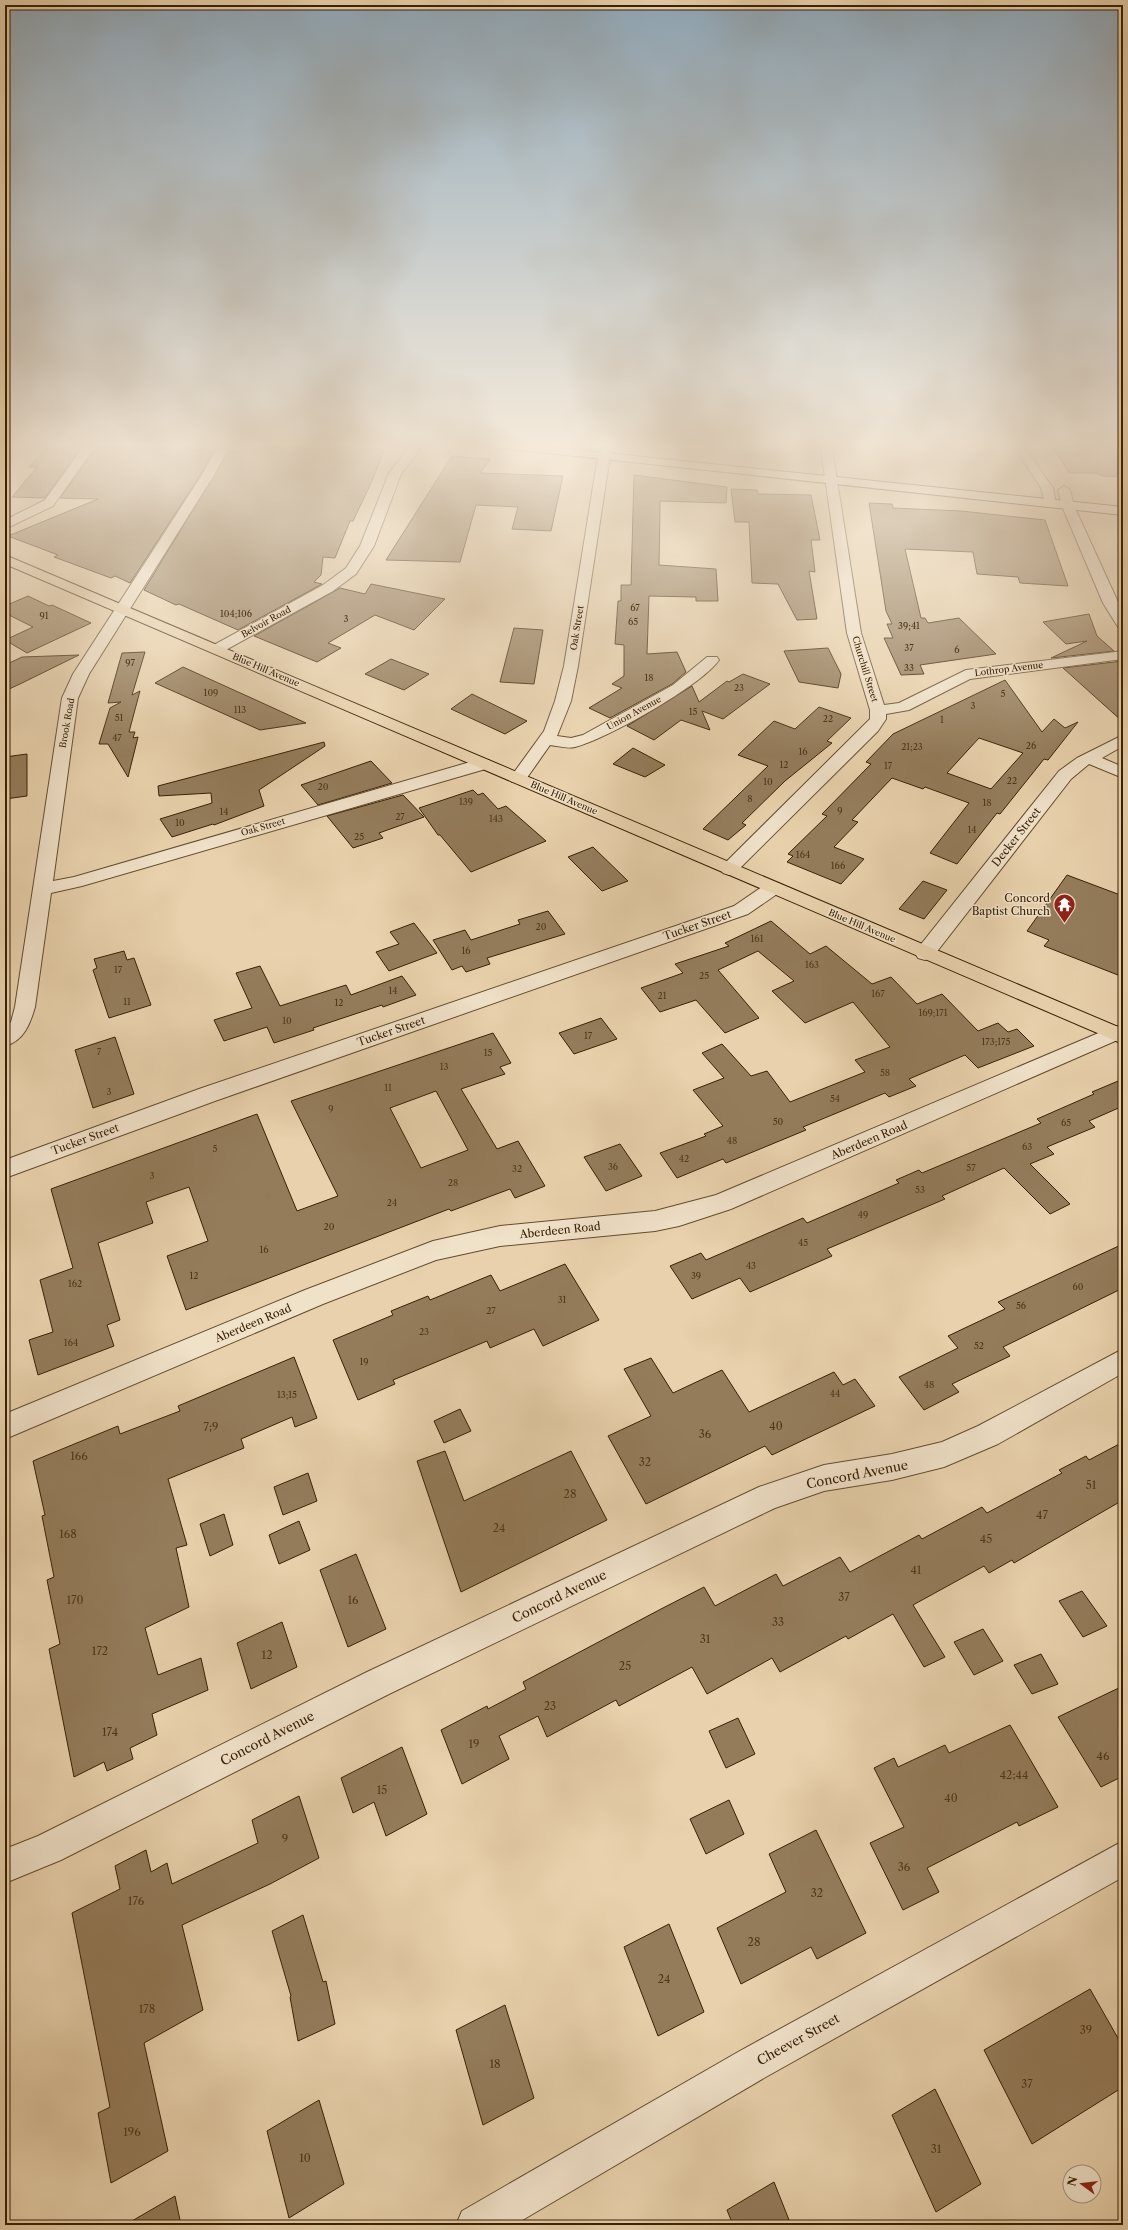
<svg xmlns="http://www.w3.org/2000/svg" width="1128" height="2230" font-family="'Libre Caslon Text',serif">
<rect width="100%" height="100%" fill="#e8d1ac"/>
<filter id="stains"><feTurbulence type="fractalNoise" baseFrequency=".005" numOctaves="4"/><feColorMatrix values="0 0 0 0 .2 0 0 0 0 .09 0 0 0 0 .02 0 0 0 .5 -.17"/></filter>
<radialGradient id="worn" r=".72"><stop offset=".6" stop-color="#630" stop-opacity="0"/><stop offset="1" stop-color="#630" stop-opacity=".3"/></radialGradient>
<g fill="#947c5b" stroke="#382004" fill-rule="evenodd">
<path d="M119,442H193L191,450H214L201,474L130,583L115,576L111,578L54,557L58,555L8,536L98,499L60,498L97,447H115Z"/>
<path d="M253,442H319L384,450L372,481L353,521H350L335,558L323,557L321,575L314,582L322,584L238,630L179,604L176,605L144,590L229,451H243Z"/>
<path d="M1050,442H1123V477L1103,476L1095,473H1069Z"/>
<path d="M47,446H82L45,498L12,497L37,467H29Z"/>
<path d="M452,456L491,459L480,473L563,476L551,531L512,529L518,507L476,505L460,562L386,560Z"/>
<path d="M634,475L727,487L726,503L660,501V508L659,565L716,569L718,601H696V597L649,596L647,654L677,652L686,672L672,684L610,718L589,708L622,688L612,684L624,676V645L615,644L618,601H621V585H631Z"/>
<path d="M731,489L757,490L758,494L811,495L820,540H811L815,572L809,571L817,619L797,620L778,584L752,583L749,522H735Z"/>
<path d="M869,503L892,504L893,508L961,511L1045,520L1068,586L1020,583L1018,577L977,574L973,552L905,549L921,618H925L928,623L959,618L996,654L920,665L924,674L901,675L884,638H893L887,624H892L886,611Z"/>
<path d="M371,584L445,599L414,630L375,615L328,643L341,648L317,662L254,636L340,588L365,594Z"/>
<path d="M28,596L49,606L52,605L91,623L27,653L5,640L33,627L5,613V606Z"/>
<path d="M1089,614L1097,636L1114,651L1051,658L1087,641L1066,644L1043,622Z"/>
<path d="M514,628L543,630L534,684L500,682Z"/>
<path d="M828,648L841,674L838,688L799,682L784,651Z"/>
<path d="M145,652L132,695L140,691L129,732H135L133,738L138,737L128,777L108,744H99L110,708L121,702L108,703L122,653Z"/>
<path d="M79,655L22,683L5,691V665L22,657Z"/>
<path d="M391,659L429,674L404,690L365,674Z"/>
<path d="M1123,661V722L1063,668Z"/>
<path d="M183,667L258,701L306,723L260,730L155,683Z"/>
<path d="M743,674L770,684L723,719L702,711L710,730L681,720L654,740L627,726L692,686L699,702L727,681L729,682Z"/>
<path d="M1005,680L1042,732L1054,719L1065,728L1078,722L1048,760L1044,759L1000,814L997,813L957,864L930,853L969,803L925,787L923,789L892,778L852,820L858,822L834,847L864,859L841,884L787,862L793,856L788,854L827,816L822,814L871,764L866,762L893,734ZM979,738L1023,753L991,789L947,773Z"/>
<path d="M472,694L527,721L505,734L451,709Z"/>
<path d="M819,707L851,718L827,741L832,743L785,781L742,823L746,825L728,840L703,829L768,766L738,755L774,721L795,729Z"/>
<path d="M324,742L325,746L259,790L264,806L214,825L213,824L172,837L160,819L212,803L211,793L159,796L158,786Z"/>
<path d="M633,748L665,765L645,777L613,764Z"/>
<path d="M27,754V796L5,799V757Z"/>
<path d="M371,761L392,783L318,805L301,785Z"/>
<path d="M473,790L478,795L483,793L498,809L506,806L546,841L471,872L440,835H438L419,808Z"/>
<path d="M403,795L424,817L379,833L383,838L353,848L327,816Z"/>
<path d="M593,847L628,881L602,891L568,857Z"/>
<path d="M1067,875L1123,896V977L1044,946L1049,940L1027,931Z"/>
<path d="M923,881L947,890L924,919L899,909Z"/>
<path d="M548,911L565,934L487,958L490,964L466,972L462,966L452,970L433,940L465,930L471,940L520,924L518,920Z"/>
<path d="M771,921L810,954L826,946L872,984L891,977L917,1004L942,994L978,1031L998,1023L1008,1032L1017,1029L1034,1046L978,1068L965,1055L909,1079L916,1086L889,1097L885,1093L803,1127L806,1130L760,1149L726,1163L723,1159L677,1178L660,1153L706,1136L704,1134L723,1126L693,1090L724,1078L702,1053L722,1044L751,1076L767,1071L790,1102L865,1072L855,1060L890,1047L853,1002L805,1023L772,991L794,981L758,951L718,970L759,1018L725,1033L696,1000L660,1012L641,988L683,973L675,964L729,946L725,943Z"/>
<path d="M414,923L437,953L389,971L376,952L399,944L390,932Z"/>
<path d="M124,951L127,960L134,958L151,1005L109,1018L93,970L97,968L94,959Z"/>
<path d="M260,966L280,1006L346,985L351,995L402,976L416,995L383,1007L382,1005L313,1028L314,1030L274,1043L267,1027L224,1041L214,1020L252,1008L236,973Z"/>
<path d="M601,1018L617,1039L574,1054L559,1033Z"/>
<path d="M493,1033L511,1063L500,1067L505,1074L461,1089L497,1149L518,1141L545,1186L515,1198L510,1189L451,1211L449,1209L186,1310L167,1256L208,1241L189,1187L146,1202L153,1223L98,1243L120,1320L107,1325L114,1346L38,1375L29,1340L53,1332L40,1280L73,1268L51,1189L257,1114L297,1211L338,1196L291,1101ZM436,1091L468,1150L421,1168L390,1108Z"/>
<path d="M115,1037L134,1094L93,1108L75,1050Z"/>
<path d="M1123,1079V1106L1089,1121L1095,1127L1047,1147L1054,1154L1030,1164L1070,1204L1050,1214L1004,1168L942,1196L945,1199L827,1249L832,1256L750,1292L740,1278L692,1299L670,1266L701,1253L706,1260L803,1218L807,1223L899,1183L896,1180L919,1170L922,1173L1041,1123L1037,1119L1094,1094L1092,1092Z"/>
<path d="M620,1144L642,1176L606,1191L584,1157Z"/>
<path d="M1123,1244V1288L1003,1347L1010,1356L952,1384L959,1392L924,1410L899,1377L958,1348L948,1336L1005,1309L998,1302Z"/>
<path d="M565,1264L599,1320L543,1346L534,1329L490,1348L487,1341L393,1380L395,1384L358,1400L333,1340L393,1315L391,1311L428,1296L430,1300L491,1275L500,1291Z"/>
<path d="M294,1357L317,1418L295,1427L292,1417L241,1439L244,1448L168,1479L187,1545L176,1548L189,1607L145,1628L158,1675L201,1658L208,1690L152,1714L157,1735L130,1748L133,1759L107,1771L104,1762L74,1777L49,1649L60,1644L47,1580L54,1577L42,1516L45,1515L33,1461L118,1426L120,1434L180,1411L178,1406Z"/>
<path d="M651,1358L673,1393L722,1370L749,1412L834,1372L843,1385L855,1379L875,1406L772,1455L765,1446L646,1504L608,1436L651,1416L624,1369Z"/>
<path d="M460,1409L471,1431L444,1443L434,1421Z"/>
<path d="M1123,1442V1500L1014,1563L1012,1560L989,1573L984,1566L913,1605L945,1657L924,1667L893,1614L848,1639L846,1636L780,1672L772,1658L707,1694L692,1667L619,1706L616,1700L547,1737L538,1716L499,1736L509,1759L462,1784L441,1730L487,1706L488,1709L526,1689L523,1682L661,1609L704,1587L715,1606L776,1574L783,1586L840,1557L850,1572L919,1535L922,1539L982,1507L987,1513L1062,1473L1059,1470L1086,1456L1089,1460Z"/>
<path d="M445,1451L464,1501L571,1451L607,1520L461,1592L417,1461Z"/>
<path d="M308,1473L317,1501L283,1515L274,1487Z"/>
<path d="M224,1514L233,1545L210,1556L200,1524Z"/>
<path d="M299,1521L310,1550L279,1564L269,1535Z"/>
<path d="M356,1554L386,1629L348,1647L320,1570Z"/>
<path d="M1082,1591L1107,1626L1083,1637L1059,1601Z"/>
<path d="M282,1622L297,1667L251,1689L237,1643Z"/>
<path d="M983,1629L1003,1661L974,1675L954,1642Z"/>
<path d="M1041,1654L1058,1684L1032,1694L1014,1665Z"/>
<path d="M1123,1686V1776L1101,1787L1058,1717Z"/>
<path d="M738,1718L755,1754L726,1768L709,1731Z"/>
<path d="M1010,1725L1058,1807L1019,1826L1017,1822L927,1868L939,1892L903,1910L870,1843L904,1827L874,1768L894,1758L898,1767L945,1745L949,1753Z"/>
<path d="M402,1747L427,1814L386,1836L374,1802L353,1813L341,1778Z"/>
<path d="M299,1796L319,1858L270,1884L182,1925L203,2010L144,2043L168,2151L111,2183L98,2113L110,2107L72,1913L120,1889L115,1866L146,1850L151,1872L167,1863L172,1884L258,1843L252,1820Z"/>
<path d="M729,1800L744,1834L706,1854L690,1819Z"/>
<path d="M816,1830L866,1933L817,1959L811,1947L741,1984L717,1928L786,1892L769,1854Z"/>
<path d="M303,1915L323,1982L326,1981L335,2024L298,2041L290,1997L291,1996L272,1931Z"/>
<path d="M669,1924L704,2012L658,2036L624,1947Z"/>
<path d="M1090,1989L1123,2047V2087L1032,2144L984,2050Z"/>
<path d="M505,2005L534,2098L483,2125L456,2030Z"/>
<path d="M935,2089L981,2184L936,2212L892,2115Z"/>
<path d="M319,2100L344,2184L289,2218L267,2131Z"/>
<path d="M774,2182L791,2225H733L727,2210Z"/>
<path d="M175,2196L181,2225H125Z"/>
</g>
<g fill="none" stroke-linecap="round" stroke-linejoin="round">
<defs>
<g id="street">
<path d="M87,442H98L53,506L5,529V520L45,500Z"/>
<path d="M220,442H232L214,475L89,674L78,698L53,881L74,877L477,760H489L491,764L489,768L82,886L51,893L35,1007C30,1024 24,1041 5,1046V1027L11,1022L15,1007L62,698L73,674L202,475Z"/>
<path d="M414,442H426L401,474L374,546L356,574L333,591L222,652H212L210,649L212,646L323,585L346,568L360,546L389,473Z"/>
<path d="M605,442L616,443L610,456L578,666L571,701L557,736L571,738L583,735L673,685L707,657H717L719,660C702,685 605,740 575,747C567,749 558,746 550,745L524,782H512L510,778L544,731L555,701L564,666L598,456Z"/>
<path d="M671,442H682L677,451L673,452L667,449Z"/>
<path d="M820,442H831L861,633L884,705L899,703L966,670L1123,651V659L970,679L909,710L886,714V719L878,731L735,873L729,875L723,873L720,869L723,865L870,719V710L847,633Z"/>
<path d="M1011,442H1021L1053,488L1056,504L1054,507H1046L1041,488Z"/>
<path d="M1064,486L1070,490L1074,506L1123,613V628L1118,627L1103,603L1062,506L1058,490Z"/>
<path d="M1123,735V746L1102,758L1123,767V778L1089,764L1071,779L932,958L925,960L918,958L915,953L918,948L1059,771L1077,758Z"/>
<path d="M773,882L780,884L782,888L780,892L748,914L215,1101L5,1178V1160L199,1089L734,906L766,884Z"/>
<path d="M1115,1026L1122,1028V1038L731,1209L679,1226L655,1231L500,1246L436,1260L323,1304L5,1439V1414L305,1290L433,1241L500,1226L655,1211L716,1195Z"/>
<path d="M1123,1349V1373L998,1444L944,1467L892,1480L824,1491L775,1508L389,1694L61,1860L5,1883V1849L38,1836L367,1672L759,1487L824,1465L892,1454L942,1442L978,1426Z"/>
<path d="M1123,1841V1877L764,2078L514,2225H456L462,2211L738,2052Z"/>
</g>
<path id="secondary" d="M467,442H501L1123,507V515L473,445Z"/>
<path id="highway" d="M5,555L1123,1029V1044L5,564Z"/>
</defs>
<use href="#street" stroke="#644c2e" stroke-width="2"/>
<use href="#secondary" stroke="#382004" stroke-width="2"/>
<use href="#highway" stroke="#382004" stroke-width="2"/>
<use href="#street" fill="#f0e1c9" fill-rule="evenodd"/>
<use href="#secondary" fill="#f0e1c9" fill-rule="evenodd"/>
<use href="#highway" fill="#e8d1ac" fill-rule="evenodd"/>
</g>
<linearGradient id="sky" x2="0" y2="1"><stop stop-color="#90a8b9"/><stop offset="0.59" stop-color="#f5eada"/><stop offset="1" stop-color="#f5eada" stop-opacity="0"/></linearGradient>
<rect width="1128" height="754" fill="url(#sky)"/>
<defs>
<symbol id="temple-pin" viewBox="-11 -11 22 30"><path d="M0 17L-7.5 6A9.5 9.5 0 1 1 7.5 6Z" fill="#8f2418" stroke="#f0e1c9"/><path d="M0-6L5-2H3V0L6.5 2.5H4V6H1.5V3h-3V6H-4V2.5H-6.5L-3 0V-2H-5Z" fill="#fff"/></symbol>
</defs>
<g fill-rule="evenodd">
<use href="#temple-pin" x="1052" y="892" width="25" height="34"/>
</g>
<g text-anchor="middle" stroke-width="3" stroke-linejoin="round" paint-order="stroke">
<g font-size="9" fill="#4f371a">
<text x="635" y="611">67</text>
<text x="236" y="617">104;106</text>
<text x="44" y="619">91</text>
<text x="346" y="622">3</text>
<text x="633" y="625">65</text>
<text x="909" y="629">39;41</text>
<text x="909" y="651">37</text>
<text x="957" y="653">6</text>
<text x="130" y="666">97</text>
<text x="909" y="671">33</text>
<text x="649" y="681">18</text>
<text x="739" y="691">23</text>
<text x="211" y="696">109</text>
<text x="1003" y="697">5</text>
<text x="973" y="709">3</text>
<text x="240" y="713">113</text>
<text x="693" y="715">15</text>
<text x="119" y="721">51</text>
<text x="828" y="722">22</text>
<text x="942" y="723">1</text>
<text x="117" y="741">47</text>
<text x="1031" y="749">26</text>
<text x="912" y="750">21;23</text>
<text x="803" y="755">16</text>
<text x="784" y="768">12</text>
<text x="888" y="769">17</text>
<text x="1012" y="784">22</text>
<text x="768" y="785">10</text>
<text x="323" y="790">20</text>
<text x="750" y="802">8</text>
<text x="466" y="805">139</text>
<text x="987" y="806">18</text>
<text x="840" y="814">9</text>
<text x="224" y="815">14</text>
<text x="400" y="820">27</text>
<text x="496" y="822">143</text>
<text x="180" y="826">10</text>
<text x="972" y="833">14</text>
<text x="359" y="840">25</text>
<text x="803" y="858">164</text>
<text x="838" y="869">166</text>
<text x="541" y="930">20</text>
<text x="757" y="942">161</text>
<text x="466" y="954">16</text>
<text x="812" y="968">163</text>
<text x="118" y="973">17</text>
<text x="704" y="979">25</text>
<text x="393" y="994">14</text>
<text x="878" y="997">167</text>
<text x="662" y="999">21</text>
<text x="127" y="1005">11</text>
<text x="339" y="1006">12</text>
<text x="933" y="1016">169;171</text>
<text x="287" y="1024">10</text>
<text x="588" y="1039">17</text>
<text x="996" y="1045">173;175</text>
<text x="99" y="1055">7</text>
<text x="488" y="1056">15</text>
<text x="444" y="1070">13</text>
<text x="885" y="1076">58</text>
<text x="388" y="1091">11</text>
<text x="109" y="1095">3</text>
<text x="835" y="1102">54</text>
<text x="331" y="1112">9</text>
<text x="778" y="1125">50</text>
<text x="1066" y="1126">65</text>
<text x="732" y="1144">48</text>
<text x="1027" y="1150">63</text>
<text x="215" y="1152">5</text>
<text x="684" y="1162">42</text>
<text x="613" y="1170">36</text>
<text x="971" y="1171">57</text>
<text x="517" y="1172">32</text>
<text x="152" y="1179">3</text>
<text x="453" y="1186">28</text>
<text x="920" y="1193">53</text>
<text x="392" y="1206">24</text>
<text x="863" y="1218">49</text>
<text x="329" y="1230">20</text>
<text x="803" y="1246">45</text>
<text x="264" y="1253">16</text>
<text x="751" y="1269">43</text>
<text x="194" y="1279">12</text>
<text x="696" y="1279">39</text>
<text x="75" y="1287">162</text>
<text x="1078" y="1290">60</text>
<text x="562" y="1303">31</text>
<text x="1021" y="1309">56</text>
<text x="491" y="1314">27</text>
<text x="424" y="1335">23</text>
<text x="71" y="1346">164</text>
<text x="979" y="1349">52</text>
<text x="364" y="1365">19</text>
<text x="929" y="1388">48</text>
<text x="835" y="1397">44</text>
<text x="287" y="1398">13;15</text>
</g>
<g font-size="9" fill="#382004" stroke="#f0e1c9">
<text transform="translate(266 622) rotate(-29)" y="3">Belvoir Road</text>
<text transform="translate(577 628) rotate(-81)" y="3">Oak Street</text>
<text transform="translate(865 669) rotate(73)" y="3">Churchill Street</text>
<text transform="translate(1009 669) rotate(-7)" y="3">Lothrop Avenue</text>
<text transform="translate(266 670) rotate(23)" y="3">Blue Hill Avenue</text>
<text transform="translate(634 713) rotate(-29)" y="3">Union Avenue</text>
<text transform="translate(67 723) rotate(-80)" y="3">Brook Road</text>
<text transform="translate(564 798) rotate(23)" y="3">Blue Hill Avenue</text>
<text transform="translate(263 827) rotate(-16)" y="3">Oak Street</text>
<text transform="translate(862 926) rotate(23)" y="3">Blue Hill Avenue</text>
</g>
<g font-size="11" fill="#382004" stroke="#f0e1c9">
<text transform="translate(1016 837) rotate(-52)" y="4">Decker Street</text>
<text transform="translate(697 925) rotate(-19)" y="4">Tucker Street</text>
<text transform="translate(391 1031) rotate(-19)" y="4">Tucker Street</text>
<text transform="translate(85 1139) rotate(-20)" y="4">Tucker Street</text>
<text transform="translate(869 1140) rotate(-23)" y="4">Aberdeen Road</text>
<text transform="translate(560 1230) rotate(-6)" y="4">Aberdeen Road</text>
<text transform="translate(253 1323) rotate(-23)" y="4">Aberdeen Road</text>
</g>
<g font-size="11" fill="#382004" stroke="#f0e1c9" text-anchor="end">
<text x="1050" y="902">Concord<tspan x="1050" dy="13">Baptist Church</tspan></text>
</g>
<g font-size="11" fill="#4f371a">
<text x="776" y="1430">40</text>
<text x="211" y="1431">7;9</text>
<text x="705" y="1438">36</text>
<text x="79" y="1460">166</text>
<text x="645" y="1466">32</text>
<text x="1091" y="1489">51</text>
<text x="570" y="1498">28</text>
<text x="1042" y="1519">47</text>
<text x="499" y="1532">24</text>
<text x="68" y="1538">168</text>
<text x="986" y="1543">45</text>
<text x="916" y="1574">41</text>
<text x="844" y="1601">37</text>
<text x="75" y="1604">170</text>
<text x="353" y="1604">16</text>
<text x="778" y="1626">33</text>
<text x="705" y="1643">31</text>
<text x="100" y="1655">172</text>
<text x="267" y="1659">12</text>
<text x="625" y="1670">25</text>
<text x="550" y="1710">23</text>
<text x="110" y="1736">174</text>
<text x="474" y="1748">19</text>
<text x="1103" y="1760">46</text>
<text x="1014" y="1779">42;44</text>
<text x="382" y="1794">15</text>
<text x="951" y="1802">40</text>
<text x="285" y="1843">9</text>
<text x="904" y="1871">36</text>
<text x="817" y="1897">32</text>
<text x="136" y="1905">176</text>
<text x="754" y="1946">28</text>
<text x="664" y="1983">24</text>
<text x="147" y="2013">178</text>
<text x="1086" y="2034">39</text>
<text x="495" y="2068">18</text>
<text x="1027" y="2088">37</text>
<text x="132" y="2136">196</text>
<text x="936" y="2153">31</text>
<text x="305" y="2162">10</text>
</g>
<g font-size="13" fill="#382004" stroke="#f0e1c9">
<text transform="translate(857 1474) rotate(-11)" y="5">Concord Avenue</text>
<text transform="translate(559 1596) rotate(-26)" y="5">Concord Avenue</text>
<text transform="translate(267 1738) rotate(-27)" y="5">Concord Avenue</text>
<text transform="translate(798 2039) rotate(-29)" y="5">Cheever Street</text>
</g>
</g>
<rect width="1128" height="2230" fill="none" stroke="#e8d1ac" stroke-width="20"/>
<rect x="6" y="6" width="1116" height="2218" fill="none" stroke="#382004" stroke-width="2"/>
<rect x="10" y="10" width="1108" height="2210" fill="none" stroke="#382004"/>
<g transform="translate(1082 2184) rotate(285)"><circle r="19" fill="#f0e1c9" stroke="#a6947a"/>
<path d="M0-3L7 15L0 10L-7 15Z" fill="#8f2418"/>
<text y="-6" font-size="11" font-weight="bold" text-anchor="middle" fill="#382004">N</text>
</g>
<rect width="100%" height="100%" filter="url(#stains)"/>
<rect width="100%" height="100%" fill="url(#worn)"/>
</svg>
